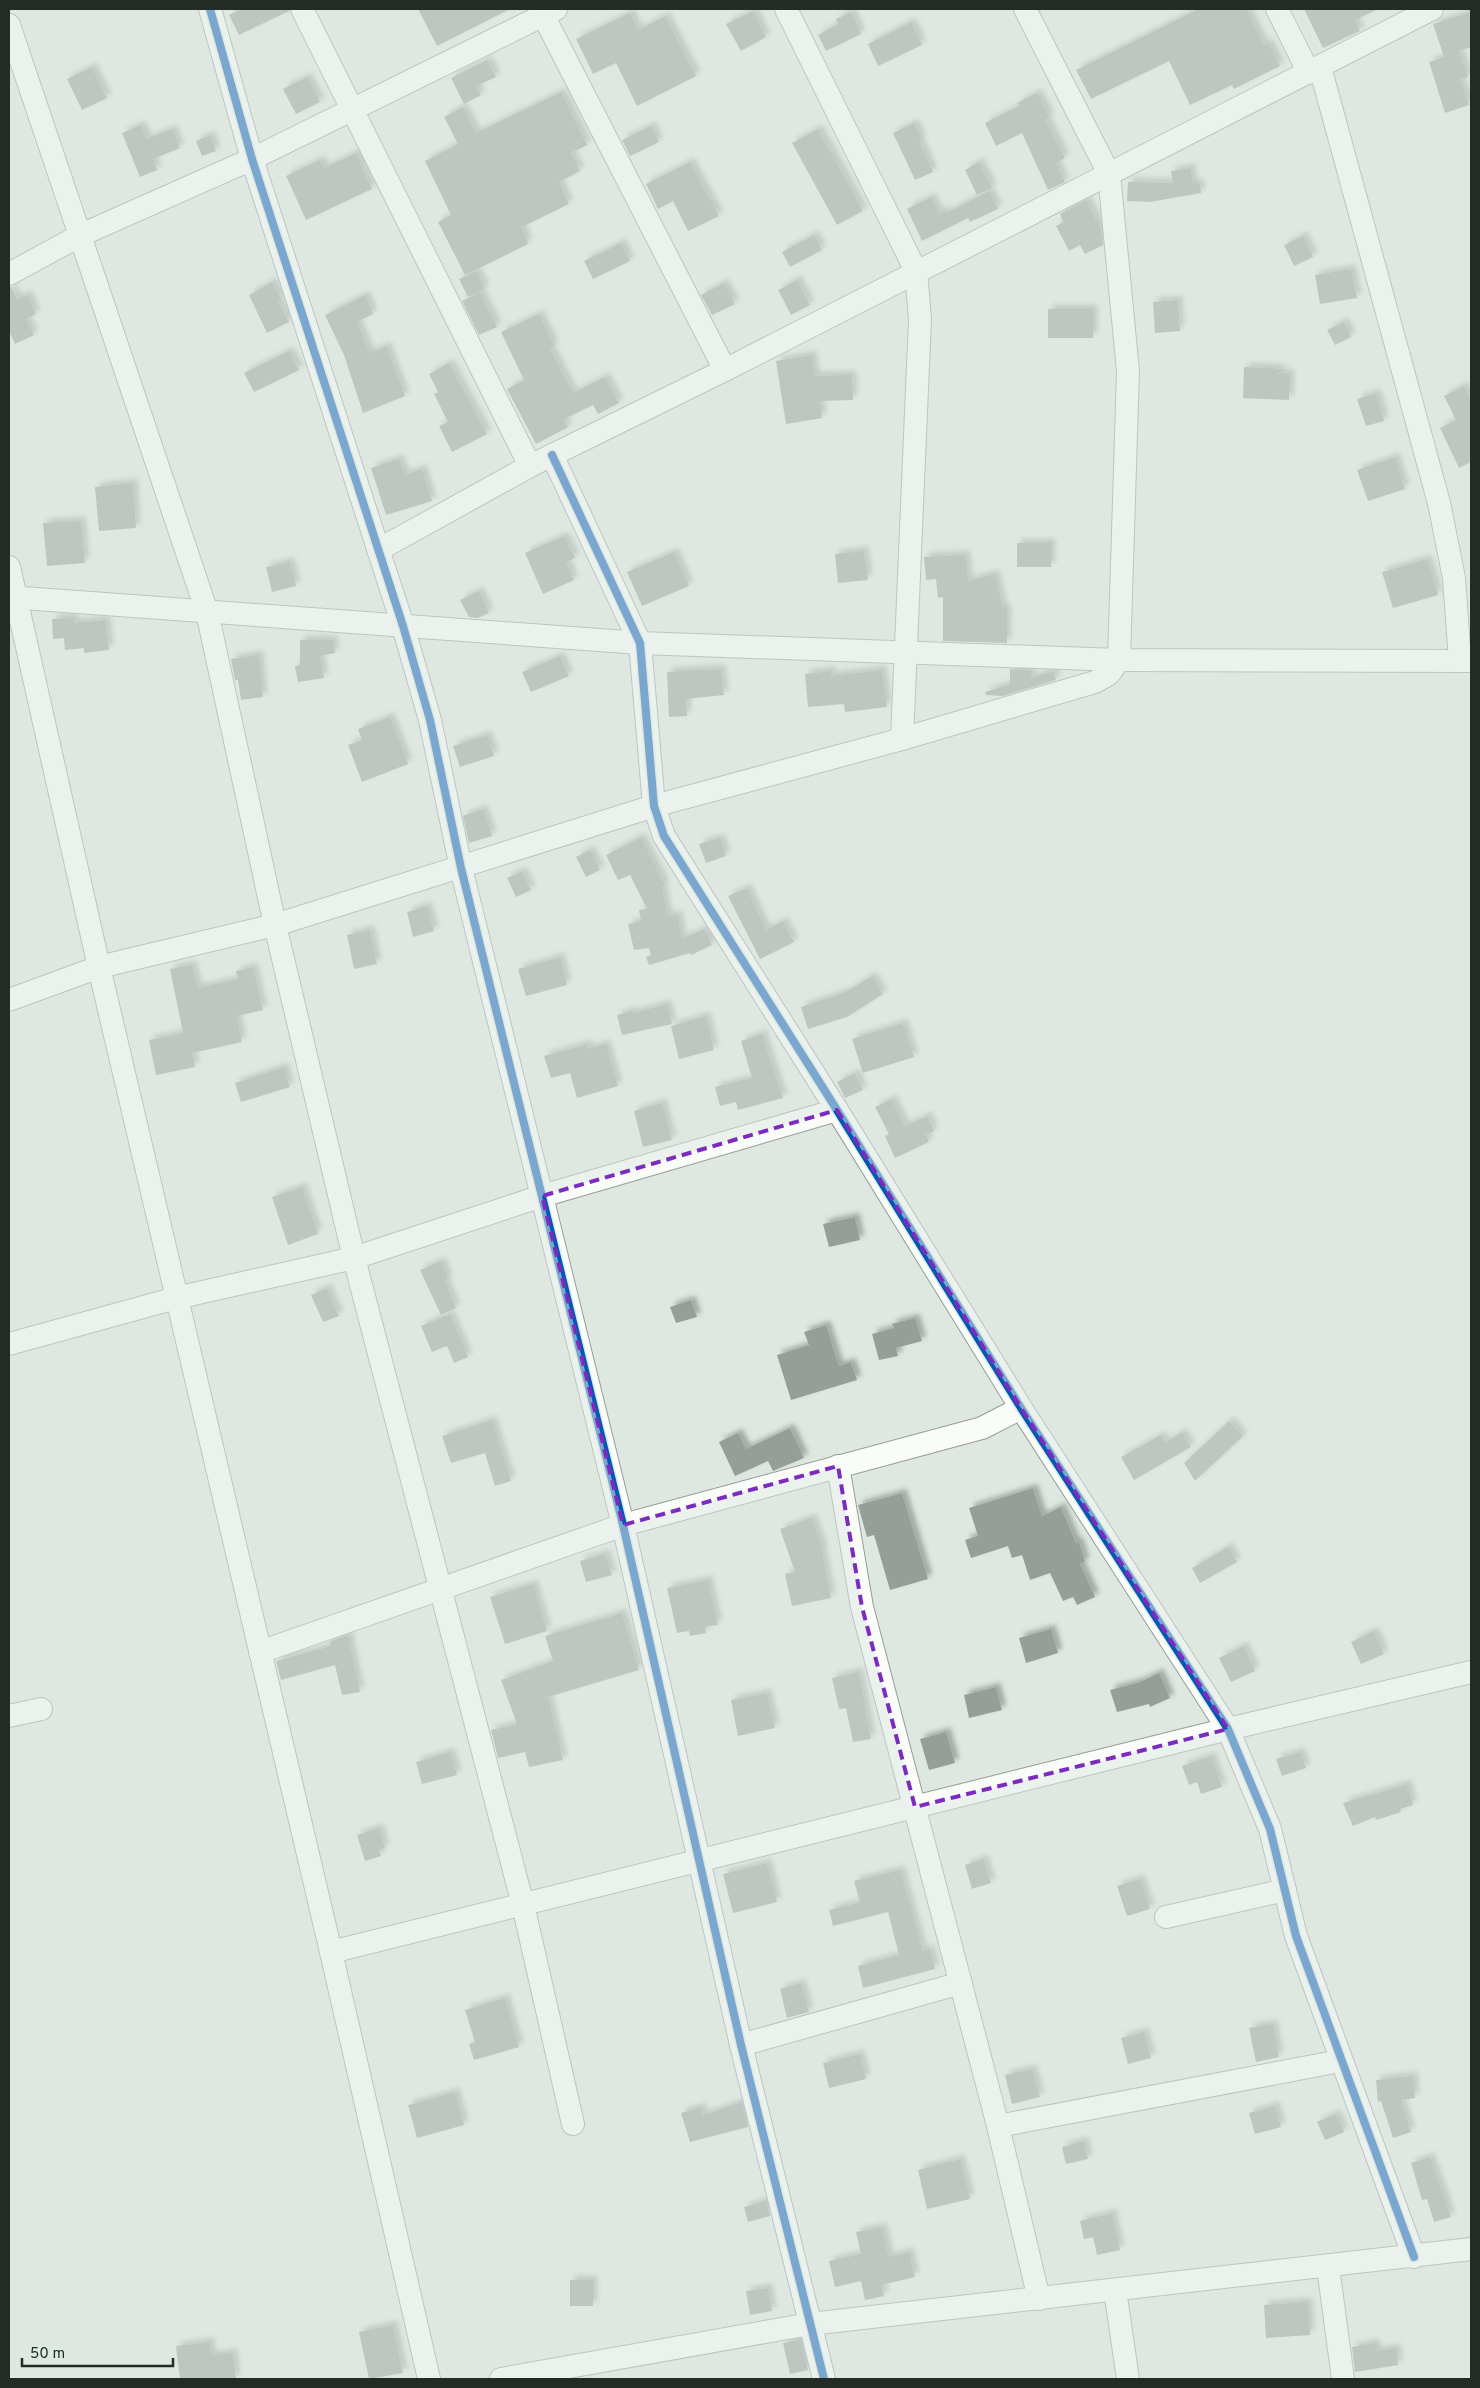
<svg xmlns="http://www.w3.org/2000/svg" width="1480" height="2388" font-family="Overpass,sans-serif">
<defs>
<filter id="shadow"><feDropShadow dx="4.5" dy="-4.5" stdDeviation="2.5" flood-color="#0004"/></filter>
</defs>
<rect width="100%" height="100%" fill="#dee8e1"/>
<g fill="#969e98" filter="url(#shadow)">
<path d="M242,9H289V11L239,35L229,15Z"/>
<path d="M418,9H510L437,46Z"/>
<path d="M1198,9H1246L1264,45L1268,43L1280,66L1234,89L1232,85L1190,105L1169,61L1091,99L1076,70Z"/>
<path d="M1304,9H1378L1355,20L1360,31L1323,48Z"/>
<path d="M753,11L766,37L741,51L726,24Z"/>
<path d="M851,12L861,34L826,51L818,35L838,24L836,19Z"/>
<path d="M1471,12V47L1459,51L1468,77L1460,80L1469,105L1445,113L1429,62L1444,57L1433,24Z"/>
<path d="M630,13L638,30L665,16L696,76L637,106L616,63L593,74L576,39Z"/>
<path d="M911,22L922,45L878,66L868,44Z"/>
<path d="M487,60L496,77L476,86L481,95L464,104L451,78Z"/>
<path d="M92,67L107,98L82,110L67,79Z"/>
<path d="M307,77L320,102L296,114L283,89Z"/>
<path d="M561,92L587,145L571,153L580,171L559,182L569,204L522,227L528,244L465,275L438,222L451,215L425,161L458,144L444,117L463,107L476,133Z"/>
<path d="M1037,93L1050,118L1046,120L1065,158L1056,163L1065,182L1048,190L1022,133L996,146L985,123L1019,106L1017,103Z"/>
<path d="M914,123L922,140L919,141L933,172L915,180L893,133Z"/>
<path d="M141,125L147,139L172,129L180,148L153,159L157,170L140,177L122,133Z"/>
<path d="M651,126L659,142L630,156L622,140Z"/>
<path d="M818,129L863,211L837,225L792,143Z"/>
<path d="M210,135L216,151L202,156L196,141Z"/>
<path d="M356,153L372,189L306,220L286,176L320,160L324,168Z"/>
<path d="M690,162L719,216L688,231L673,201L658,209L646,184Z"/>
<path d="M979,162L992,188L977,195L965,170Z"/>
<path d="M1191,168L1193,184H1200L1201,193L1150,202L1127,201L1128,182L1173,183L1171,171Z"/>
<path d="M989,191L998,209L970,222L968,218L922,241L907,209L931,197L939,213L945,211L946,213Z"/>
<path d="M1086,200L1101,229L1103,245L1085,254L1080,245L1069,251L1056,226L1063,222L1060,214Z"/>
<path d="M814,235L822,250L790,267L782,252Z"/>
<path d="M1303,236L1313,257L1294,266L1284,245Z"/>
<path d="M621,243L630,261L593,279L584,261Z"/>
<path d="M1351,269L1357,298L1320,304L1315,275Z"/>
<path d="M476,271L485,289L468,297L459,279Z"/>
<path d="M797,280L810,305L791,315L778,290Z"/>
<path d="M272,282L281,299L278,301L289,322L267,333L249,295Z"/>
<path d="M724,283L735,304L712,315L701,295Z"/>
<path d="M9,287H11L17,299L27,295L36,314L26,319L34,335L15,344L9,331Z"/>
<path d="M480,292L497,327L479,335L462,301Z"/>
<path d="M365,295L373,314L357,322L370,353L386,346L405,396L363,413L344,355L325,315Z"/>
<path d="M1178,300L1180,331L1155,333L1153,302Z"/>
<rect x="1048" y="309" width="45" height="29"/>
<path d="M539,314L554,346L550,349L573,393L605,377L619,403L598,414L593,405L564,419L568,427L536,444L507,389L524,380L501,332Z"/>
<path d="M1344,322L1351,337L1335,345L1327,330Z"/>
<path d="M289,351L299,370L254,392L244,373Z"/>
<path d="M812,355L815,376L852,375L853,400L820,401L822,418L786,424L776,361Z"/>
<path d="M449,363L487,434L452,452L439,426L448,422L434,394L438,392L429,374Z"/>
<path d="M1244,367L1286,369L1276,374H1290L1289,400L1243,398Z"/>
<path d="M1464,386L1471,402V462L1459,468L1440,428L1456,420L1444,396Z"/>
<path d="M1376,393L1384,421L1366,426L1357,399Z"/>
<path d="M1395,457L1405,489L1368,501L1357,470Z"/>
<path d="M399,459L405,475L422,469L432,501L386,515L371,468Z"/>
<path d="M133,483L136,528L99,531L95,487Z"/>
<path d="M81,521L85,563L47,566L43,523Z"/>
<path d="M564,536L575,558L566,562L574,580L543,594L525,553Z"/>
<rect x="1017" y="543" width="34" height="24"/>
<path d="M864,551L868,580L838,583L835,554Z"/>
<path d="M674,552L689,586L642,606L627,572Z"/>
<path d="M966,555L968,581L995,574L1003,609H1007V643L943,641V597L938,598L936,579L926,580L924,557Z"/>
<path d="M1427,559L1438,595L1393,608L1382,572Z"/>
<path d="M290,562L296,586L272,592L266,567Z"/>
<path d="M479,591L489,613L478,618L469,617L460,600Z"/>
<path d="M74,618V623L106,620L109,650L84,653V648L65,650L64,638L53,639L52,619Z"/>
<path d="M300,640H333L335,653L320,656L324,678L298,682L295,666L300,665Z"/>
<path d="M259,655L263,697L241,700L238,680H235L231,659Z"/>
<path d="M560,656L569,676L531,692L522,672Z"/>
<path d="M721,669L724,695L686,699L687,716L669,717L667,672Z"/>
<path d="M1010,669L1030,670V678L1053,671L1056,680L1003,696L986,695L985,692L1010,684Z"/>
<path d="M882,670L887,707L845,712L844,704L808,707L805,674L831,671V676Z"/>
<path d="M390,717L408,764L362,782L348,745L362,740L358,729Z"/>
<path d="M487,735L494,756L460,767L453,746Z"/>
<path d="M483,809L492,836L469,843L463,816Z"/>
<path d="M641,837L665,885L662,886L668,916L678,915L682,939L704,929L712,945L691,955L690,953L649,965L646,957L651,955L649,948L634,950L628,924L641,921L639,910L647,909L630,875L618,880L606,855Z"/>
<path d="M720,838L726,856L706,863L699,844Z"/>
<path d="M590,850L600,870L586,877L576,857Z"/>
<path d="M522,871L531,890L516,897L507,878Z"/>
<path d="M747,888L766,930L783,921L794,942L760,959L728,896Z"/>
<path d="M427,906L434,931L413,937L407,912Z"/>
<path d="M370,930L377,964L354,969L347,935Z"/>
<path d="M560,957L567,985L526,996L518,969Z"/>
<path d="M192,965L198,988L238,979L236,971L253,967L263,1010L237,1016L242,1042L192,1053L195,1067L156,1075L149,1040L183,1033L170,969Z"/>
<path d="M872,976L883,994L847,1017L808,1029L801,1007L846,992Z"/>
<path d="M667,1004L672,1024L622,1035L617,1015L632,1011L633,1013Z"/>
<path d="M706,1016L714,1050L679,1059L671,1026Z"/>
<path d="M903,1023L914,1057L863,1073L852,1039Z"/>
<path d="M762,1034L783,1098L738,1110L736,1102L720,1106L715,1087L752,1078L741,1041Z"/>
<path d="M587,1044L588,1049L606,1044L618,1086L577,1098L570,1073L551,1078L544,1056Z"/>
<path d="M284,1067L290,1087L241,1102L235,1083Z"/>
<path d="M855,1073L863,1090L845,1098L837,1082Z"/>
<path d="M892,1099L905,1126L927,1116L934,1131L926,1135L929,1142L895,1158L885,1136L889,1134L875,1107Z"/>
<path d="M662,1103L672,1140L643,1147L634,1111Z"/>
<path d="M302,1187L318,1234L288,1245L272,1197Z"/>
<path d="M855,1217L860,1240L829,1247L823,1224Z"/>
<path d="M441,1261L448,1279L445,1281L456,1308L441,1315L420,1270Z"/>
<path d="M327,1288L339,1316L323,1322L311,1295Z"/>
<path d="M691,1300L697,1317L676,1323L670,1307Z"/>
<path d="M450,1314L468,1357L454,1363L447,1346L432,1352L421,1326Z"/>
<path d="M915,1318L922,1341L896,1348L898,1356L879,1360L872,1334L894,1328L892,1324Z"/>
<path d="M826,1325L839,1366L851,1362L857,1380L791,1400L777,1355L809,1345L804,1332Z"/>
<path d="M492,1420L511,1481L495,1486L485,1453L451,1463L442,1436Z"/>
<path d="M1229,1421L1243,1436L1195,1481L1184,1463Z"/>
<path d="M790,1428L804,1458L773,1471L768,1461L735,1476L719,1442L738,1433L746,1449Z"/>
<path d="M1182,1432L1191,1447L1134,1480L1121,1457L1161,1435L1165,1443Z"/>
<path d="M1033,1488L1042,1516L1061,1507L1076,1543L1079,1542L1085,1562L1080,1564L1095,1597L1077,1605L1073,1597L1063,1601L1050,1573L1030,1580L1022,1555L1012,1558L1008,1546L971,1558L965,1540L978,1536L969,1508Z"/>
<path d="M902,1493L928,1579L890,1590L874,1535L867,1537L858,1505Z"/>
<path d="M812,1518L823,1550L822,1551L831,1598L792,1606L785,1574L795,1572L780,1529Z"/>
<path d="M1228,1547L1237,1562L1200,1583L1192,1568Z"/>
<path d="M605,1554L612,1575L586,1582L580,1561Z"/>
<path d="M708,1580L718,1625L705,1627L706,1633L690,1636L689,1631L677,1633L667,1588Z"/>
<path d="M533,1584L547,1631L505,1644L490,1597Z"/>
<path d="M622,1613L639,1670L548,1697L563,1760L529,1767L525,1752L498,1758L491,1730L517,1724L501,1680L553,1661L545,1636Z"/>
<path d="M1051,1629L1058,1653L1026,1663L1019,1638Z"/>
<path d="M1374,1631L1384,1654L1361,1664L1351,1642Z"/>
<path d="M348,1635L360,1692L342,1695L335,1665L281,1680L276,1661L331,1646L330,1641Z"/>
<path d="M1244,1646L1255,1671L1231,1682L1219,1658Z"/>
<path d="M859,1672L871,1739L853,1742L846,1708L839,1709L832,1678Z"/>
<path d="M1159,1673L1170,1698L1150,1707L1149,1704L1117,1712L1110,1690L1140,1682Z"/>
<path d="M996,1687L1002,1710L969,1718L964,1695Z"/>
<path d="M767,1693L775,1728L738,1736L731,1700Z"/>
<path d="M946,1732L955,1763L929,1770L920,1739Z"/>
<path d="M450,1752L457,1775L422,1784L416,1762Z"/>
<path d="M1300,1752L1306,1768L1282,1776L1276,1759Z"/>
<path d="M1211,1756L1222,1787L1201,1794L1197,1782L1189,1785L1182,1766Z"/>
<path d="M1407,1784L1413,1805L1400,1809L1401,1812L1376,1820L1375,1817L1353,1826L1343,1803Z"/>
<path d="M379,1828L385,1848L379,1850L381,1856L365,1861L357,1835Z"/>
<path d="M984,1859L991,1883L972,1889L965,1865Z"/>
<path d="M767,1863L777,1902L733,1913L723,1874Z"/>
<path d="M900,1870L923,1951L930,1949L935,1969L863,1988L858,1966L899,1955L888,1912L833,1926L829,1910L860,1902L854,1881Z"/>
<path d="M1140,1879L1150,1909L1127,1916L1117,1886Z"/>
<path d="M801,1983L809,2012L787,2018L780,1989Z"/>
<path d="M505,1998L519,2047L474,2060L469,2044L475,2042L465,2010Z"/>
<path d="M1273,2024L1279,2057L1256,2062L1249,2028Z"/>
<path d="M1144,2032L1151,2058L1128,2064L1121,2038Z"/>
<path d="M860,2054L866,2079L829,2088L823,2063Z"/>
<path d="M1032,2069L1040,2097L1012,2104L1005,2075Z"/>
<path d="M1413,2076L1415,2098L1401,2100L1411,2132L1393,2138L1381,2101L1378,2102L1376,2080Z"/>
<path d="M455,2092L464,2125L417,2138L408,2105Z"/>
<path d="M742,2102L748,2127L690,2142L681,2113L701,2107L703,2115Z"/>
<path d="M1275,2106L1281,2127L1255,2134L1249,2113Z"/>
<path d="M1336,2114L1344,2132L1325,2140L1317,2122Z"/>
<path d="M1084,2141L1088,2159L1066,2164L1062,2147Z"/>
<path d="M1430,2157L1451,2217L1434,2222L1427,2199L1422,2200L1411,2163Z"/>
<path d="M960,2159L970,2199L927,2209L918,2170Z"/>
<path d="M766,2201L770,2216L748,2222L744,2207Z"/>
<path d="M1112,2213L1120,2250L1097,2255L1093,2237L1084,2239L1080,2221Z"/>
<path d="M882,2227L889,2257L909,2252L915,2277L881,2285L884,2296L865,2300L861,2281L835,2287L829,2261L861,2254L856,2232Z"/>
<rect x="570" y="2280" width="23" height="26"/>
<path d="M768,2288L772,2311L750,2315L746,2291Z"/>
<path d="M1308,2302L1310,2335L1266,2338L1264,2305Z"/>
<path d="M393,2325L403,2373L369,2379L359,2332Z"/>
<path d="M801,2339L808,2370L790,2374L783,2343Z"/>
<path d="M210,2342L211,2355L233,2353L236,2379H180L176,2346Z"/>
<path d="M1375,2343L1377,2351L1396,2348L1398,2365L1355,2372L1352,2347Z"/>
</g>
<g fill="none" stroke-linecap="round" stroke-linejoin="round">
<defs>
<g id="minor">
<path d="M210,9L252,159L403,626L430,720L461,868L623,1525L741,2045L824,2379"/>
<path d="M302,9L530,466"/>
<path d="M540,9L725,370"/>
<path d="M786,9L916,271L920,319L902,739"/>
<path d="M1277,9L1309,73"/>
<path d="M9,25L207,612L275,925L354,1258L523,1905L573,2124"/>
<path d="M1320,67L1439,503L1454,578L1460,661"/>
<path d="M9,274L81,235L252,159L556,9"/>
<path d="M552,455L640,643L654,806L664,836L837,1110L1021,1408L1228,1729L1270,1829L1296,1936L1414,2257"/>
<path d="M378,550L530,466L725,370L1432,9"/>
<path d="M9,567L99,967L331,1952L429,2379"/>
<path d="M9,597L640,643L1119,660L1471,661"/>
<path d="M9,1000L99,967L275,925L654,806L902,739L1095,682L1109,674L1119,660L1128,371L1109,174L1025,9"/>
<path d="M9,1344L176,1298L354,1258L542,1196L837,1110"/>
<path d="M838,1466L862,1607L998,2126L1039,2299"/>
<path d="M260,1652L623,1525L982,1428L1021,1408"/>
<path d="M9,1716L41,1709"/>
<path d="M1166,1917L1285,1890"/>
<path d="M331,1952L1228,1729L1471,1672"/>
<path d="M741,2045L961,1983"/>
<path d="M998,2126L1340,2061"/>
<path d="M1328,2267L1343,2379"/>
<path d="M1115,2290L1128,2379"/>
<path d="M501,2379L810,2324L1471,2249"/>
</g>
</defs>
<use href="#minor" stroke="#959c97" stroke-width="24"/>
<use href="#minor" stroke="#fafcfa" stroke-width="22"/>
<defs>
<g id="cycleway">
<path d="M210,9L252,159L403,626L430,720L461,868L623,1525L741,2045L824,2379"/>
<path d="M552,455L640,643L654,806L664,836L837,1110L1021,1408L1228,1729L1270,1829L1296,1936L1414,2257"/>
</g>
</defs>
<use href="#cycleway" stroke="#daecdf" stroke-width="11"/>
<use href="#cycleway" stroke="#0057b8" stroke-width="8"/>
</g>
<path d="M0 0H1480V2388H0ZM837,1110L1021,1408L1228,1729L915,1807L862,1607L838,1466L623,1525L542,1196Z" fill="#dee8e1" fill-opacity=".55" fill-rule="evenodd"/>
<path fill="none" stroke="#7b2cbf" stroke-width="4" stroke-dasharray="10 6" stroke-linejoin="round" d="M837,1110L1021,1408L1228,1729L915,1807L862,1607L838,1466L623,1525L542,1196Z"/>
<rect width="1480" height="2388" fill="none" stroke="#242a26" stroke-width="20"/>
<path d="M22 2358v8h151v-8" fill="none" stroke="#242a26" stroke-width="2.5"/>
<text x="30" y="2358" font-size="15" fill="#242a26" stroke="#daecdf" stroke-width="4" paint-order="stroke">50 m</text>
</svg>
